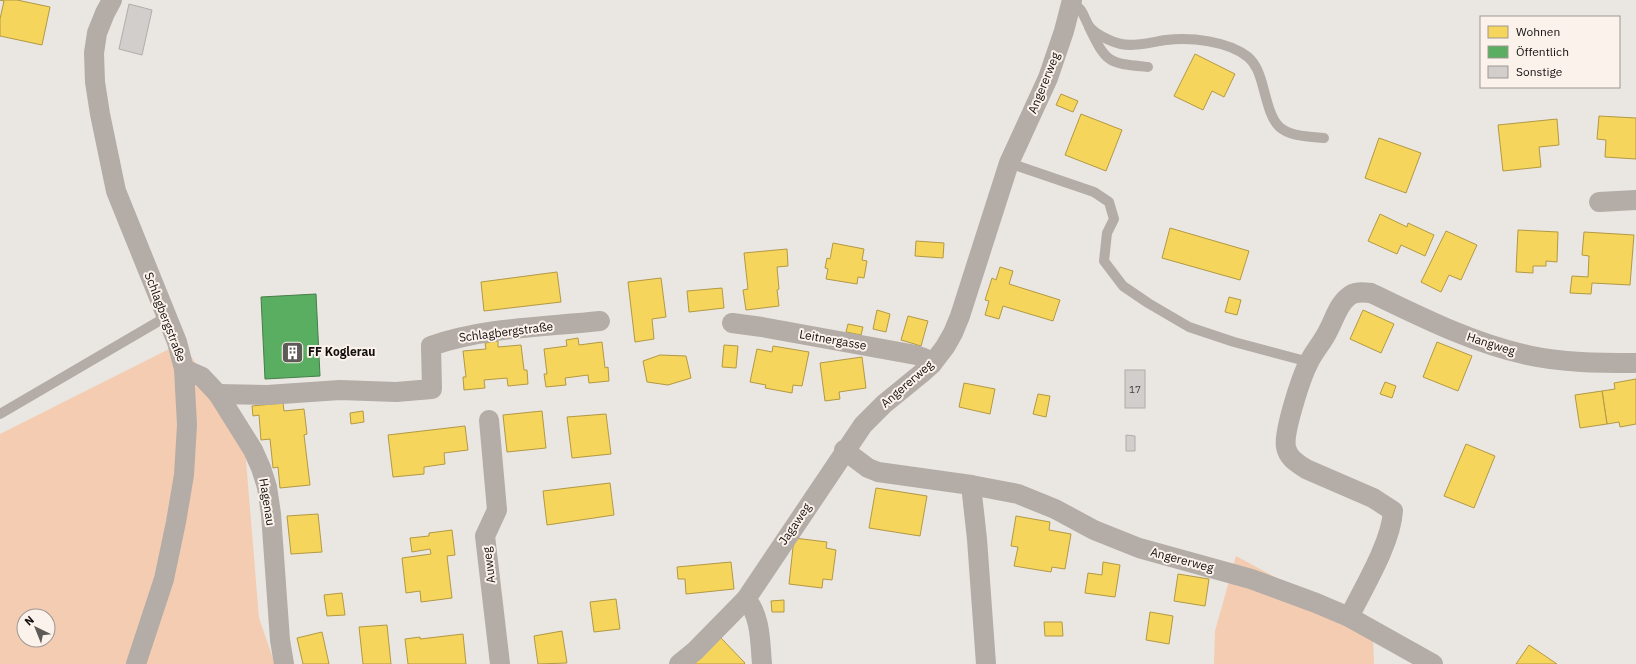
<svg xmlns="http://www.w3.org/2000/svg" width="1636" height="664" font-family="'IBM Plex Sans',sans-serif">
<rect width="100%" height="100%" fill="#eae6e2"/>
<g fill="#f4ccb2" fill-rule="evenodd">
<path d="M183,342L245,448L259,618L275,664H0V434ZM24,616H48V640H24Z"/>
<path d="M1236,556L1349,617L1373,639L1374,664H1214L1215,631Z"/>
</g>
<g fill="#f6d55c" stroke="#b29944">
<path d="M0,0H17L50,7L42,45L0,36V19L4,1Z"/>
<path d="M1195,54L1235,74L1224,97L1212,91L1203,110L1174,96Z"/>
<path d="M1061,94L1078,101L1073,112L1056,105Z"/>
<path d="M1081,114L1122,130L1106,171L1065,155Z"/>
<path d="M1599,116L1636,118V159L1605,157L1606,140L1597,139Z"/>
<path d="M1557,119L1559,145L1539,147L1541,167L1503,171L1498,125Z"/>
<path d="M1379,138L1421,153L1406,193L1365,178Z"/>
<path d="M1380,214L1407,227L1408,223L1434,235L1425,256L1401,245L1397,254L1368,241Z"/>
<path d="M1170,228L1249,251L1240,280L1162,258Z"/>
<path d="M1518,230L1558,232L1557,262L1546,261V266H1533V273L1516,272Z"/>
<path d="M1446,231L1477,245L1461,280L1449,275L1441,292L1421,282Z"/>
<path d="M1584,232L1634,235L1630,285L1592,283L1591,294L1570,293L1572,276L1588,277L1589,256L1582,255Z"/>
<path d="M916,241L944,243L943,258L915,256Z"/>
<path d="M833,243L864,249L862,260L867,261L864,278L858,277L857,284L826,279L828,269L825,268L827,258L830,259Z"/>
<path d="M787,249L788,266L777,267L779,289L777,290L779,306L746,310L743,290L748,289L744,253Z"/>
<path d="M1000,267L1013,271L1009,284L1060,300L1053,321L1003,306L999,319L985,315L989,301L985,300L992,278L996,280Z"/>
<path d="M557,272L561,302L484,311L481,282Z"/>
<path d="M661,278L666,317L652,319L654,339L635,342L628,282Z"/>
<path d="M722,288L724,308L689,312L687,291Z"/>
<path d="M1229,297L1241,300L1237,315L1225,312Z"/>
<path d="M877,310L890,314L886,332L873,329Z"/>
<path d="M1363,310L1394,324L1381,353L1350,339Z"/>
<path d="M908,316L928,321L921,346L901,340Z"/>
<path d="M848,324L863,327L861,335L846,332Z"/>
<path d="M578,338L579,345L602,342L605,368L608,367L609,381L589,383L588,375L565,378L566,385L546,387L544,374H547L544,349L567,346L566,340Z"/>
<path d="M498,341V347L521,345L524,370H527L528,384L508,386L507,378L484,380L485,388L464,390L463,377H466L463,351L486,349L485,343Z"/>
<path d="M1437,342L1472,356L1458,391L1423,377Z"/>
<path d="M724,345L738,346L736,368L722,367Z"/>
<path d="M773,346L809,352L802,386L793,385L792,393L765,388L766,385L750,382L757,349L772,352Z"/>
<path d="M660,355L686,356L691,378L668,385L647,382L643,361Z"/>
<path d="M862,357L866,388L839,392L840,399L825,401L820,363Z"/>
<path d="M1636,379V424L1620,427L1619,422L1607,424L1602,391L1615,389L1614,383Z"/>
<path d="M1385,382L1396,386L1392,398L1380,394Z"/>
<path d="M964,383L995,389L990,414L959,407Z"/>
<path d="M1602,391L1607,424L1580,428L1575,395Z"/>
<path d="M1038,394L1050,396L1046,417L1033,414Z"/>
<path d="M283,403L284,411L304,409L307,434L304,435L310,485L280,488L278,467L273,468L270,439L261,440L259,415L253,416L252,406Z"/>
<path d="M363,411L364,422L351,424L350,413Z"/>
<path d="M542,411L546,448L507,452L503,415Z"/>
<path d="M606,414L611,454L572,458L567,417Z"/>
<path d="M465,426L468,450L444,453L445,464L424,467V474L393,477L388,435Z"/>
<path d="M1466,444L1495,456L1474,508L1444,496Z"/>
<path d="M610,483L614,515L547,525L543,491Z"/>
<path d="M876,488L927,496L920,536L869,528Z"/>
<path d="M318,514L322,552L291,554L287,516Z"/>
<path d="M1016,516L1050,522L1049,530L1071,534L1065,569L1052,567L1051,572L1014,566L1018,547L1011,546Z"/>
<path d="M452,530L455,555L447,556L452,598L421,602L420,591L406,593L402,558L431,554L430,549L412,552L410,538L429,536V533Z"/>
<path d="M794,538L827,542L826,548L836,550L832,580L823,579L822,588L789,584Z"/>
<path d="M731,562L734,589L686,594L685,579H678L677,567Z"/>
<path d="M1103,562L1120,565L1115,597L1085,593L1088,573L1102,575Z"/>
<path d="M1178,574L1209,579L1205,606L1174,601Z"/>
<path d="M342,593L345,615L327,616L324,595Z"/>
<path d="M616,599L620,629L594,632L590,602Z"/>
<path d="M784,600V612H772L771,601Z"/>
<path d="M1150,612L1173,616L1169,644L1146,640Z"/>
<path d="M1044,622H1062L1063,636H1045Z"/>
<path d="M387,625L391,664H363L359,627Z"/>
<path d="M562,631L567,663L538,664L534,636Z"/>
<path d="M322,632L329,664H303L297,638Z"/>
<path d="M463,634L466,664H408L405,639L420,637V639Z"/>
<path d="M720,637L745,663L744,664H693Z"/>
<path d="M1529,645L1557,664H1516Z"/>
</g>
<path fill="#5aae61" stroke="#447e48" d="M316,294L320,376L265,379L261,297Z"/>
<g fill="#d1cecb" stroke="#b0adaa">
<path d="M129,4L152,10L142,55L119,49Z"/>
<rect x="1125" y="370" width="20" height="38"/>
<path d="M1126,435L1135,436V451H1126Z"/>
</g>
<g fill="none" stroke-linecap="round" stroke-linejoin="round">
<g stroke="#b4aca6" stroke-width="10">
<path d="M1071,3C1084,8 1083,17 1089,26C1094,34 1112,42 1121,44C1135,47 1151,42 1166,40C1191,37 1228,41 1248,57C1256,64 1259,73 1262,83C1274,129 1275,135 1324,138"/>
<path d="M1089,27C1107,64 1108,63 1148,67"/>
<path d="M1009,163L1094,192L1109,202L1114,219L1107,233L1104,261L1123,286L1148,303L1189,327L1234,342L1309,362"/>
<path d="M0,414L166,317"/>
</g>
<g stroke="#b4aca6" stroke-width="20">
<path d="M112,0L105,13L97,33L94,53L95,82L100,114L116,191L177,342L184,369L187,425L184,475L176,522L164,579L136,664"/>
<path d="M1599,202L1636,200"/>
<path d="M732,323L762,327L916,355L924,358L932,364"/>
<path d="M184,369L202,377L218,394L253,450L261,468L267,487L271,514L280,640L284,664"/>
<path d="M218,394L267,395L340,390L396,392L432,389L431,346C485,327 544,327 600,321"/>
<path d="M489,420L497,510L485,536L500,664"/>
<path d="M844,450L868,468L878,472L971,485L1018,494L1055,509L1094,530L1139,548L1251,579L1316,603L1349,617L1433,664"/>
<path d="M971,485L977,539L986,664"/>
<path d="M746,599C761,616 760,642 762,664"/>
<path d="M1349,617C1364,587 1391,543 1393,511L1373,498L1306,469C1297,463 1288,458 1286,447C1283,433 1301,377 1309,362C1314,351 1323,342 1328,331C1334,320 1338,305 1348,297C1354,291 1363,292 1371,293C1421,317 1472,343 1527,355C1563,363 1599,363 1636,363"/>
<path d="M679,664L695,651L746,599L863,425L884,404L922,373L932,364L945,347L953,333L960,316L1009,163L1048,78L1064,31L1072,0"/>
</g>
</g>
<defs>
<symbol id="building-square" viewBox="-11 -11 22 22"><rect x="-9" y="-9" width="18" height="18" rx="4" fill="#5e5a58" stroke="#fcf2ec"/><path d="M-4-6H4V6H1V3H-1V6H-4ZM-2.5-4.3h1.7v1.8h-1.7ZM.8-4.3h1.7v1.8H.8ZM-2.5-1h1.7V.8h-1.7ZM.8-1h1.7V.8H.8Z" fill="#fff"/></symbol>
</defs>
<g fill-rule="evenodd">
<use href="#building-square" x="280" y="340" width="25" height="25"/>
</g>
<g text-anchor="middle" stroke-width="4" stroke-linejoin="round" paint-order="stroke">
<g font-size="10" fill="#44403e">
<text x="1135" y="393">17</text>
</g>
<g font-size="12" fill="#120e0d" stroke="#fcf2ec">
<text transform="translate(1044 83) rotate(-68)" y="4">Angererweg</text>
<text transform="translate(165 317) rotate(69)" y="4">Schlagbergstraße</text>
<text transform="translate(506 332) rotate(-7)" y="4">Schlagbergstraße</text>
<text transform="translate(833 340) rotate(10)" y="4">Leitnergasse</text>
<text transform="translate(1491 344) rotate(18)" y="4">Hangweg</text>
<text transform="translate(907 384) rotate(-41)" y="4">Angererweg</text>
<text transform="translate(267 502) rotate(81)" y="4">Hagenau</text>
<text transform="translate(795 524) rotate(-56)" y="4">Jagaweg</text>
<text transform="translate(1182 560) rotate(15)" y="4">Angererweg</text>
<text transform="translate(489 565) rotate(-97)" y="4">Auweg</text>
</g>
<g font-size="12" font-weight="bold" fill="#120e0d" stroke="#fcf2ec" text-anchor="start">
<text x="308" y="356">FF Koglerau</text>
</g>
</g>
<rect x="1480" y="16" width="140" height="72" fill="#fcf2ec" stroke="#9e9793"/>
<rect x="1488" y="26" width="20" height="12" fill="#f6d55c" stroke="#9e9793"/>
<text x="1516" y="36" font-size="12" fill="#120e0d">Wohnen</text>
<rect x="1488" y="46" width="20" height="12" fill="#5aae61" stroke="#9e9793"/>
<text x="1516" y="56" font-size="12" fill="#120e0d">Öffentlich</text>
<rect x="1488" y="66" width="20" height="12" fill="#d1cecb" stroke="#9e9793"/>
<text x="1516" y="76" font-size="12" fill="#120e0d">Sonstige</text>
<g transform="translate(36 628) rotate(317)"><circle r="19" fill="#fcf2ec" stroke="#9e9793"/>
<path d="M0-3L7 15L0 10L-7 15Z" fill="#5e5a58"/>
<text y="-6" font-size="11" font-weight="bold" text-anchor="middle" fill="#120e0d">N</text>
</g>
</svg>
